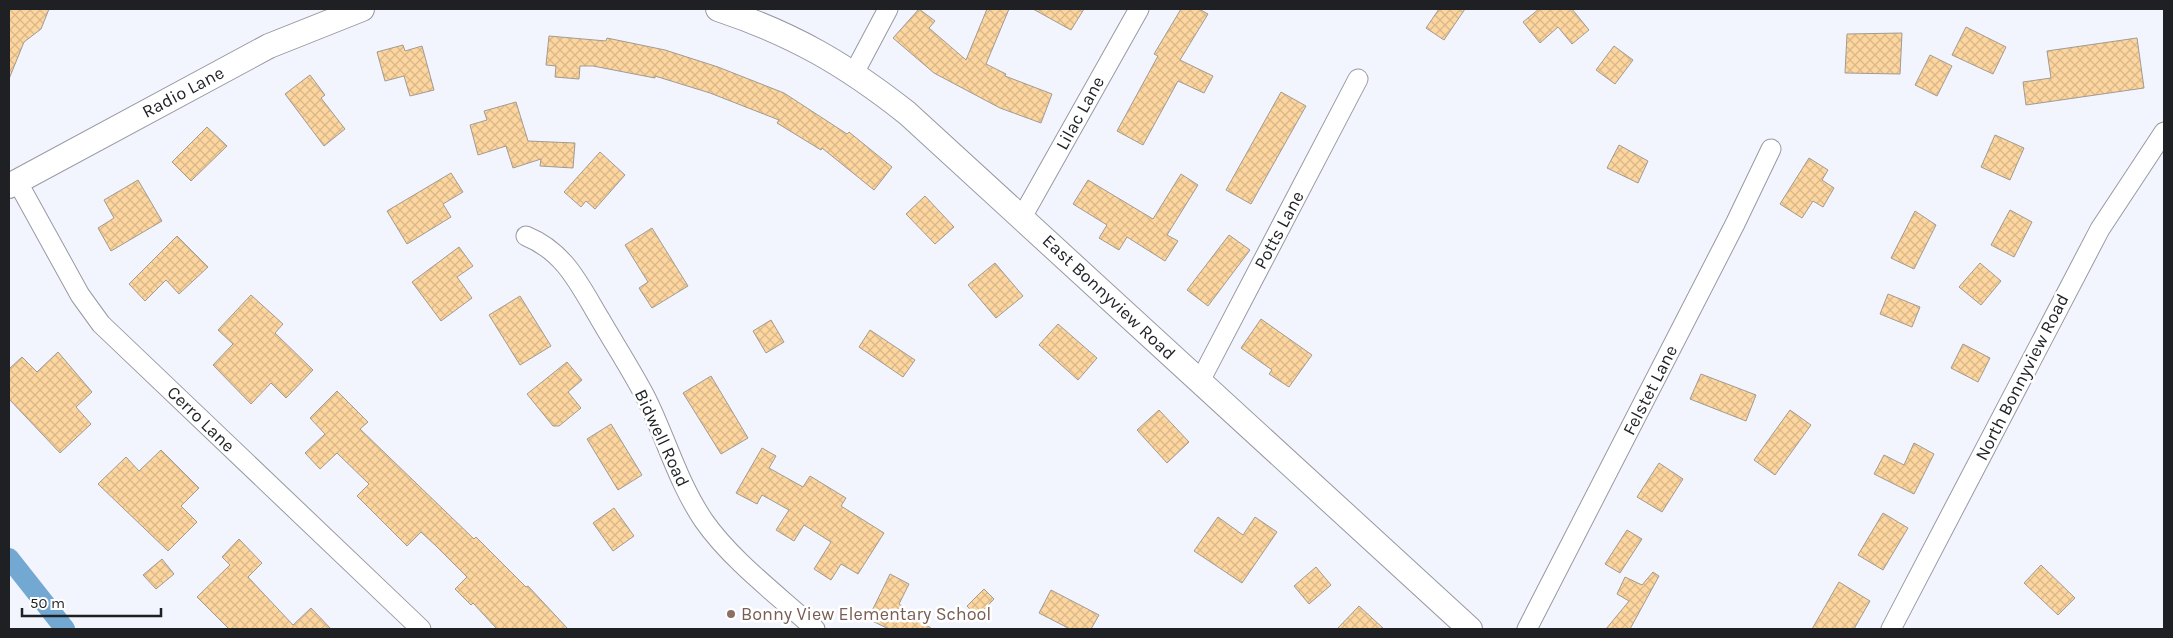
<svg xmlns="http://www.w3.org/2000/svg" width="2173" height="638" font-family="Karla,sans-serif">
<defs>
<pattern id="building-cross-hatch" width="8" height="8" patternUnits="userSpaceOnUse" patternTransform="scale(1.25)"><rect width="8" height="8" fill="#fdd59e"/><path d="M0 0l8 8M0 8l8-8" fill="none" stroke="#d8b788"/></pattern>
</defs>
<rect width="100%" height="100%" fill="#f3f5fe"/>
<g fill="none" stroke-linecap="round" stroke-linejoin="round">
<path stroke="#73a8d3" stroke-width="20" d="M9,558L65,629"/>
</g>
<g fill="url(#building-cross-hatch)" stroke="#a29b92">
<path d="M9,9H49L41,29L24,42L9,79Z"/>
<path d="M919,9L935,21L929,28L966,60L987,9H1009L986,64L1006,74L1005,76L1052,94L1041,123L1000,108L934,73L893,38Z"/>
<path d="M1033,9H1084L1071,30Z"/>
<path d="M1181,9H1199L1208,14L1180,60L1213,76L1204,93L1178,81L1143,145L1117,131L1158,56L1154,54Z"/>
<path d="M1439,9H1465L1444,40L1426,28Z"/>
<path d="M1539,9H1572L1589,30L1572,44L1558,27L1540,43L1523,22Z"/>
<path d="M1966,27L2006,47L1993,74L1952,55Z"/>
<path d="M1902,33L1900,74L1845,73L1847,34Z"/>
<path d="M549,36L606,41L607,38L665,50L718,67L784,93L847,134L849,132L892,167L874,190L822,148L821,150L777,123L779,120L710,93L655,76V78L593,66H580L579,79L555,77L556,66L546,65Z"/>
<path d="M2137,38L2144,88L2026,105L2023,82L2051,78L2047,51Z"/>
<path d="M403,45L405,51L422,46L434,90L410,96L404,76L385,81L377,52Z"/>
<path d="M1614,46L1633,60L1615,84L1596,70Z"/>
<path d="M1930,55L1952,66L1937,96L1915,85Z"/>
<path d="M310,75L325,95L321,98L345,129L324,146L285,94Z"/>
<path d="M1281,92L1306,106L1251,204L1226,190Z"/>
<path d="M516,102L528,141L575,143L573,168L540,166L541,159L513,168L506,146L478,155L470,125L487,120L484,111Z"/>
<path d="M207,127L227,146L191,181L172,162Z"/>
<path d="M1995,135L2024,148L2010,180L1981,167Z"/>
<path d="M1619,145L1648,161L1638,183L1607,168Z"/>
<path d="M600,152L625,175L595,209L586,201L581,207L564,192Z"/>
<path d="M1809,158L1828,170L1822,180L1834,188L1823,207L1813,201L1802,218L1780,204Z"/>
<path d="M451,173L463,192L443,204L451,217L407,244L387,211Z"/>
<path d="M1181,174L1198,185L1167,235L1178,241L1165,261L1127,237L1119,250L1099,238L1107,225L1073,204L1088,180L1153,219Z"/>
<path d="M138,180L162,221L111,251L98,228L114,218L104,200Z"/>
<path d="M925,196L954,227L935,244L906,214Z"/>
<path d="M2010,210L2032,222L2014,257L1991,245Z"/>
<path d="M1915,211L1936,225L1914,269L1891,258Z"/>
<path d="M652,228L688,286L652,308L639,288L648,282L625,245Z"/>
<path d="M1229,235L1250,250L1208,306L1187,290Z"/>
<path d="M177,236L208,267L179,294L166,280L145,301L129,284Z"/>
<path d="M459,247L473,266L457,277L472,298L441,321L412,282Z"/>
<path d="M995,263L1023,296L996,318L968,285Z"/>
<path d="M1980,263L2001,281L1981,305L1959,287Z"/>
<path d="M1888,294L1920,307L1912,327L1880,314Z"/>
<path d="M251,295L283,324L275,333L313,370L286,398L271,383L251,404L213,365L233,344L218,330Z"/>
<path d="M520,296L551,346L520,365L489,315Z"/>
<path d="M1261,319L1312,355L1289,387L1269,374L1272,370L1241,348Z"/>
<path d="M771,320L784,342L766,353L753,331Z"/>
<path d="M1058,324L1097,358L1078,380L1039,345Z"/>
<path d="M870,330L915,360L903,377L859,347Z"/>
<path d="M1963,344L1990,358L1978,382L1951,368Z"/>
<path d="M58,352L92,392L76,407L91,424L60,453L9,399V369L22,357L37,372Z"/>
<path d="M567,362L582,380L568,392L581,408L559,426H553L527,394Z"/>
<path d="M1701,374L1756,395L1746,421L1690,399Z"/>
<path d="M711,376L748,438L721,454L683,393Z"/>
<path d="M337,391L368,422L360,429L474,539L476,537L526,587L528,586L568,629H497L473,603L471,605L455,589L467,577L436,546L421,532L407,546L357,496L369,484L337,453L320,469L305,453L325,434L310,418Z"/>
<path d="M1159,410L1189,442L1167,463L1137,430Z"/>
<path d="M1790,410L1811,425L1775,475L1754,460Z"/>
<path d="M611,424L642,475L618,490L587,439Z"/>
<path d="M1914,443L1934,454L1914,494L1874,474L1884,455L1904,465Z"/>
<path d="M762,448L776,456L769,468L803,487L810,476L846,498L841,506L884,533L858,574L841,564L831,580L814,569L831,542L804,525L794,541L776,530L789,510L762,495L757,504L736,493Z"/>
<path d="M161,450L199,488L181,506L197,522L168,551L98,484L126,457L139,471Z"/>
<path d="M1659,463L1683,479L1662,512L1637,497Z"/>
<path d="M614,508L634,536L613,551L593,523Z"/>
<path d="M1883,513L1908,528L1883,570L1858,555Z"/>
<path d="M1218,517L1243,535L1255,517L1277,532L1242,583L1194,551Z"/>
<path d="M1627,530L1642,539L1620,573L1605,564Z"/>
<path d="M239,539L262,563L248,577L293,625L311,608L331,629H229L197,597L230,565L222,557Z"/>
<path d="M162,559L174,574L156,589L143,575Z"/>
<path d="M2041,565L2075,598L2058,615L2024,583Z"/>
<path d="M1316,567L1331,585L1309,604L1294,586Z"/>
<path d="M1653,572L1659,576L1630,629H1606L1629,601L1617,594L1625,577L1642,585Z"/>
<path d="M890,574L909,584L899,604L932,629H889L868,619Z"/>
<path d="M1839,582L1870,601L1854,629H1812Z"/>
<path d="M984,589L994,599L977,617L967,606Z"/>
<path d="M1051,590L1099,615L1091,629H1070L1039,613Z"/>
<path d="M1359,606L1384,629H1337Z"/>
</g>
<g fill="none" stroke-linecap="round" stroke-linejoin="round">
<defs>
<g id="minor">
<path d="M854,73L888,9"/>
<path d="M17,181L80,295L101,324L421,629"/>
<path d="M1022,217L1139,9"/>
<path d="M526,236C565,252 579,284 600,319C615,345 632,371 646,398C666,438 678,483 704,521C732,561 779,596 815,629"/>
<path d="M1200,381L1358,79"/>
<path d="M1527,629L1735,224L1771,149"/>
<path d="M1891,629L2100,229L2164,132"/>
</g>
<g id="tertiary">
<path d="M718,9C793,34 845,64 907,113L1470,629"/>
<path d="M9,186L269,46L362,9"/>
</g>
</defs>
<use href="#minor" stroke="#9799a4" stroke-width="21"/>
<use href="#tertiary" stroke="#9799a4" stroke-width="26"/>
<use href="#minor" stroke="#fff" stroke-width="19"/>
<use href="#tertiary" stroke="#fff" stroke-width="24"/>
</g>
<circle fill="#8d6e63" stroke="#fff" stroke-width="2" cx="731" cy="614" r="5"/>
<g text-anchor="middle" stroke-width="5" stroke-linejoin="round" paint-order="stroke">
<g font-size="18" fill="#1f2024" stroke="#fff">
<text transform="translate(183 92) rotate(-28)" y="6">Radio Lane</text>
<text transform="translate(1080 113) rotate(-61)" y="6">Lilac Lane</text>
<text transform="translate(1279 230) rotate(-62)" y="6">Potts Lane</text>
<text transform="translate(1109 297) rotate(43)" y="6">East Bonnyview Road</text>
<text transform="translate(2022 377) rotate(-63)" y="6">North Bonnyview Road</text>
<text transform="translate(1650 390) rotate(-63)" y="6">Felstet Lane</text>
<text transform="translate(201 419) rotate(44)" y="6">Cerro Lane</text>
<text transform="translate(662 438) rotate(65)" y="6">Bidwell Road</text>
</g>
<g font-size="18" fill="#785e54" stroke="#fff" text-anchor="start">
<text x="741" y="620">Bonny View Elementary School</text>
</g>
</g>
<rect width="2173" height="638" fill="none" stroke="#1f2024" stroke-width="20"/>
<path d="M22 608v8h139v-8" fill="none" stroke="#1f2024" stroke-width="2.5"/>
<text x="30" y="608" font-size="15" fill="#1f2024" stroke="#ffffff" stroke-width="4" paint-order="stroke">50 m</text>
</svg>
